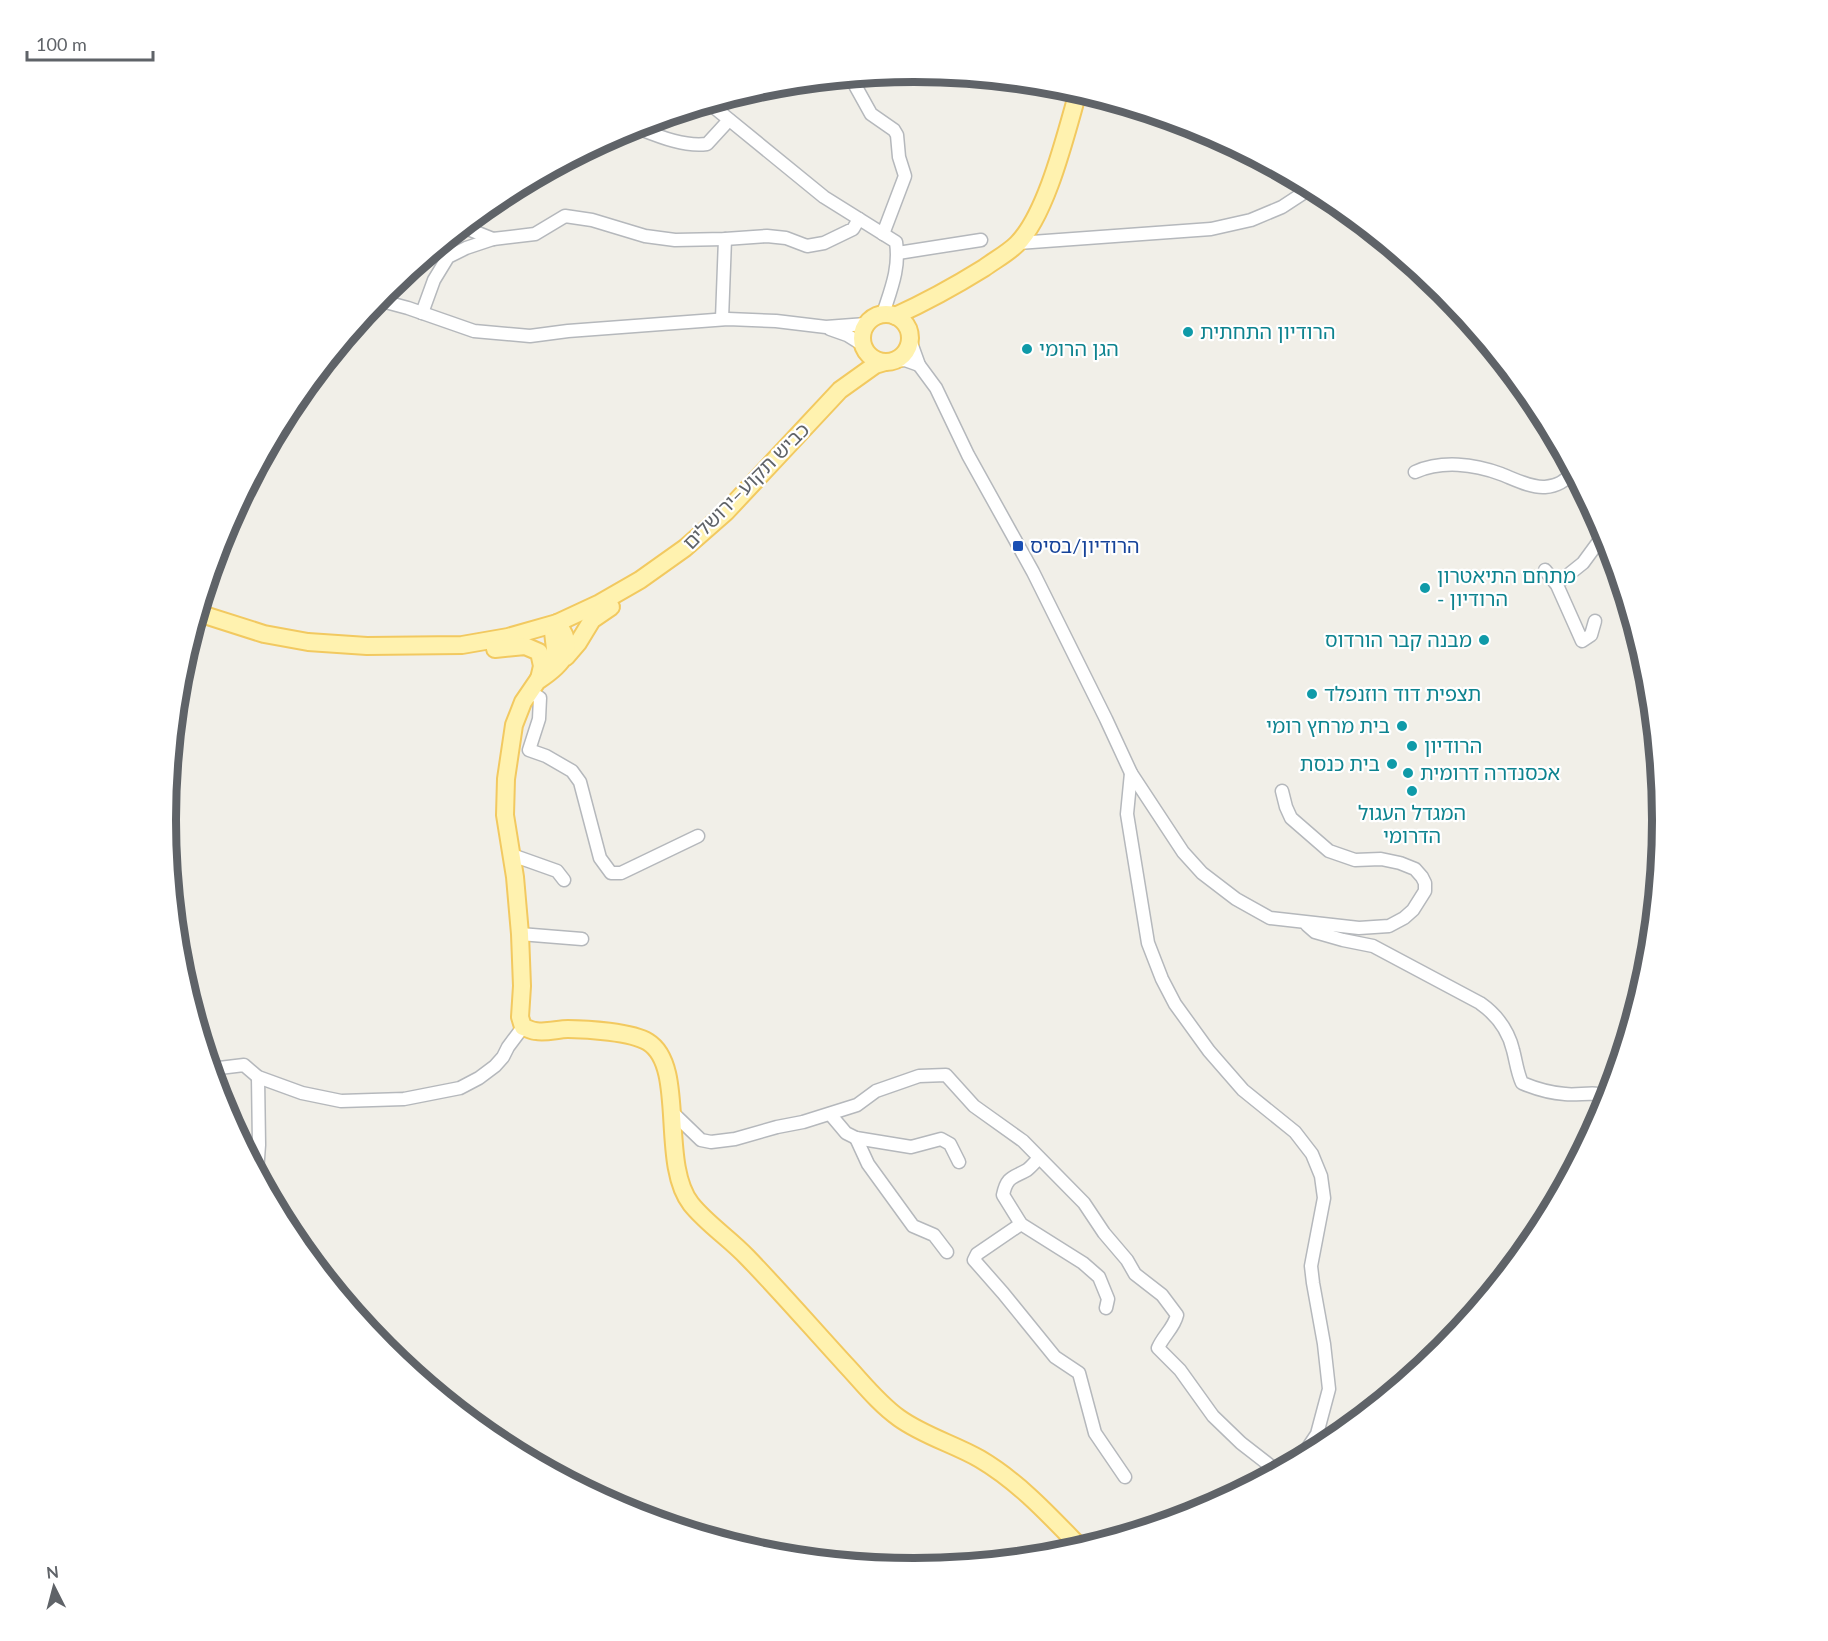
<svg xmlns="http://www.w3.org/2000/svg" width="1828" height="1641" font-family="Lato,'Noto Sans Hebrew',sans-serif">
<rect width="100%" height="100%" fill="#f1efe8"/>
<g fill="none" stroke-linecap="round" stroke-linejoin="round">
<defs>
<g id="minor">
<path d="M851,78L871,114L894,130L897,135L899,157L905,176L883,234"/>
<path d="M710,104L824,197L896,242C900,268 891,289 883,314"/>
<path d="M635,127C658,136 683,147 707,144L729,120"/>
<path d="M463,227L493,239"/>
<path d="M1018,243L1211,229L1251,220L1282,207L1311,188"/>
<path d="M898,253L981,240"/>
<path d="M378,300L408,308L474,331L530,336L568,331L728,319L776,321L826,327L866,324"/>
<path d="M422,313L434,280L448,257L466,248L493,239L535,234L565,216L592,220L645,236L675,240L725,239L767,236L786,238L807,246L824,243L853,229L859,219"/>
<path d="M722,319L725,239"/>
<path d="M830,329L847,335L863,345"/>
<path d="M910,340L919,365L936,388L968,455L1033,572L1106,719L1131,773L1183,852L1202,873L1236,899L1270,918L1359,928L1389,926L1404,918L1413,910L1425,891V883L1422,877L1415,869L1400,863L1381,859L1355,860L1329,851L1291,818L1286,807L1282,791"/>
<path d="M893,361L905,360L919,365"/>
<path d="M1415,472C1442,460 1474,464 1501,474C1514,479 1531,488 1545,487C1557,486 1565,482 1572,472"/>
<path d="M1545,570L1557,585L1582,641L1591,635L1595,621"/>
<path d="M1563,579L1583,563L1605,533"/>
<path d="M530,692L540,698L539,719L529,750L546,756L572,771L580,782L600,858L611,873H621L698,836"/>
<path d="M1131,773L1127,814L1148,943L1162,979L1175,1004L1209,1051L1243,1090L1295,1132L1312,1154L1321,1176L1324,1198L1311,1266L1313,1283L1324,1344L1329,1389L1317,1434L1301,1458"/>
<path d="M512,855L557,871L564,880"/>
<path d="M1307,925L1315,932L1343,940L1373,946L1480,1003C1497,1015 1508,1029 1513,1050C1516,1061 1517,1072 1522,1083C1534,1088 1551,1093 1565,1094C1579,1096 1596,1090 1608,1097"/>
<path d="M520,934L582,939"/>
<path d="M211,1069L244,1065L258,1077L302,1093L341,1101L404,1099L460,1088L479,1078L495,1066L503,1057L508,1047L523,1027"/>
<path d="M672,1112L701,1140L711,1142L735,1139L777,1127L803,1122L857,1105L876,1091L919,1076L946,1075L974,1106L1023,1141L1084,1203L1104,1233L1127,1260L1135,1274L1162,1295L1177,1315C1174,1328 1163,1336 1158,1348L1180,1370L1213,1416L1241,1443L1277,1471"/>
<path d="M830,1114L846,1133L856,1138L911,1147L941,1139L950,1144L959,1162"/>
<path d="M856,1138L868,1164L913,1226L934,1235L947,1252"/>
<path d="M1039,1158C1035,1162 1031,1167 1027,1170C1013,1178 1007,1176 1003,1195L1021,1224L1083,1263L1099,1277L1108,1299L1106,1308"/>
<path d="M257,1172L259,1145L258,1077"/>
<path d="M1021,1224L977,1254L974,1260L1003,1293L1055,1357L1079,1373L1095,1433L1125,1477"/>
</g>
<g id="major">
<circle cx="886" cy="338" r="24"/>
<path d="M895,316C926,302 955,286 984,268C995,260 1008,253 1017,244C1047,214 1066,133 1078,92"/>
<path d="M198,613L264,634L308,642L367,646L462,645L508,637L557,623L600,603L640,580L685,548L726,512L840,390L875,365L885,362"/>
<path d="M495,649L525,646L539,652L542,666L539,679"/>
<path d="M566,657L578,643L592,620L611,607"/>
<path d="M539,680C562,665 578,649 557,623L553,632L555,649L553,658L523,702L514,725L506,779L505,815L515,877L520,934L522,986L520,1017L523,1027C527,1028 532,1031 536,1031C546,1033 558,1029 568,1029C587,1029 632,1032 648,1042C687,1066 659,1163 691,1204C707,1224 729,1238 747,1257C780,1291 812,1328 845,1364C862,1382 878,1403 899,1418C924,1436 954,1444 980,1459C1019,1482 1050,1516 1081,1548"/>
</g>
</defs>
<use href="#minor" stroke="#b5b8bc" stroke-width="15"/>
<use href="#major" stroke="#f2c960" stroke-width="20"/>
<use href="#minor" stroke="#fff" stroke-width="12"/>
<use href="#major" stroke="#fff2af" stroke-width="16"/>
</g>
<g fill="#0f9aa8" stroke="#fff" stroke-width="2">
<circle cx="1188" cy="332" r="6"/>
<circle cx="1027" cy="349" r="6"/>
<circle cx="1425" cy="588" r="6"/>
<circle cx="1484" cy="640" r="6"/>
<circle cx="1312" cy="694" r="6"/>
<circle cx="1402" cy="726" r="6"/>
<circle cx="1412" cy="746" r="6"/>
<circle cx="1392" cy="764" r="6"/>
<circle cx="1408" cy="773" r="6"/>
<circle cx="1412" cy="791" r="6"/>
</g>
<rect fill="#1a4fb4" stroke="#fff" stroke-width="2" x="1012" y="540" width="12" height="12" rx="3"/>
<g text-anchor="middle" stroke-width="4.5" stroke-linejoin="round" paint-order="stroke">
<g font-size="20" fill="#0d838f" stroke="#fff" text-anchor="start">
<text x="1200" y="339">הרודיון התחתית</text>
<text x="1039" y="356">הגן הרומי</text>
<text x="1437" y="583">מתחם התיאטרון<tspan x="1437" dy="23">- הרודיון</tspan></text>
<text x="1472" y="647" text-anchor="end">מבנה קבר הורדוס</text>
<text x="1324" y="701">תצפית דוד רוזנפלד</text>
<text x="1390" y="733" text-anchor="end">בית מרחץ רומי</text>
<text x="1424" y="753">הרודיון</text>
<text x="1380" y="771" text-anchor="end">בית כנסת</text>
<text x="1420" y="780">אכסנדרה דרומית</text>
<text x="1412" y="820" text-anchor="middle">המגדל העגול<tspan x="1412" dy="23">הדרומי</tspan></text>
</g>
<g font-size="20" fill="#5f6368" stroke="#fff">
<text transform="translate(746 486) rotate(-45)" y="7">כביש תקוע–ירושלים</text>
</g>
<g font-size="20" fill="#164399" stroke="#fff" text-anchor="start">
<text x="1030" y="553">הרודיון/בסיס</text>
</g>
</g>
<path d="M0 0H1828V1641H0ZM176 820a738 738 0 1 1 1476 0a738 738 0 1 1-1476 0Z" fill="#fff" fill-rule="evenodd"/>
<path fill="none" stroke="#5f6368" stroke-width="8" d="M176 820a738 738 0 1 1 1476 0a738 738 0 1 1-1476 0Z"/>
<g transform="translate(54 1587) rotate(354)" stroke="#ffffff" stroke-width="4.5" paint-order="stroke">
<path d="M0-4.5L10 22L0 15L-10 22Z" fill="#5f6368"/>
<text y="-9" font-size="16" font-weight="bold" text-anchor="middle" fill="#5f6368">N</text>
</g>
<path d="M27 51v9h126v-9" fill="none" stroke="#5f6368" stroke-width="3"/>
<text x="36" y="51" font-size="18" fill="#5f6368" stroke="#ffffff" stroke-width="4.5" paint-order="stroke">100 m</text>
</svg>
